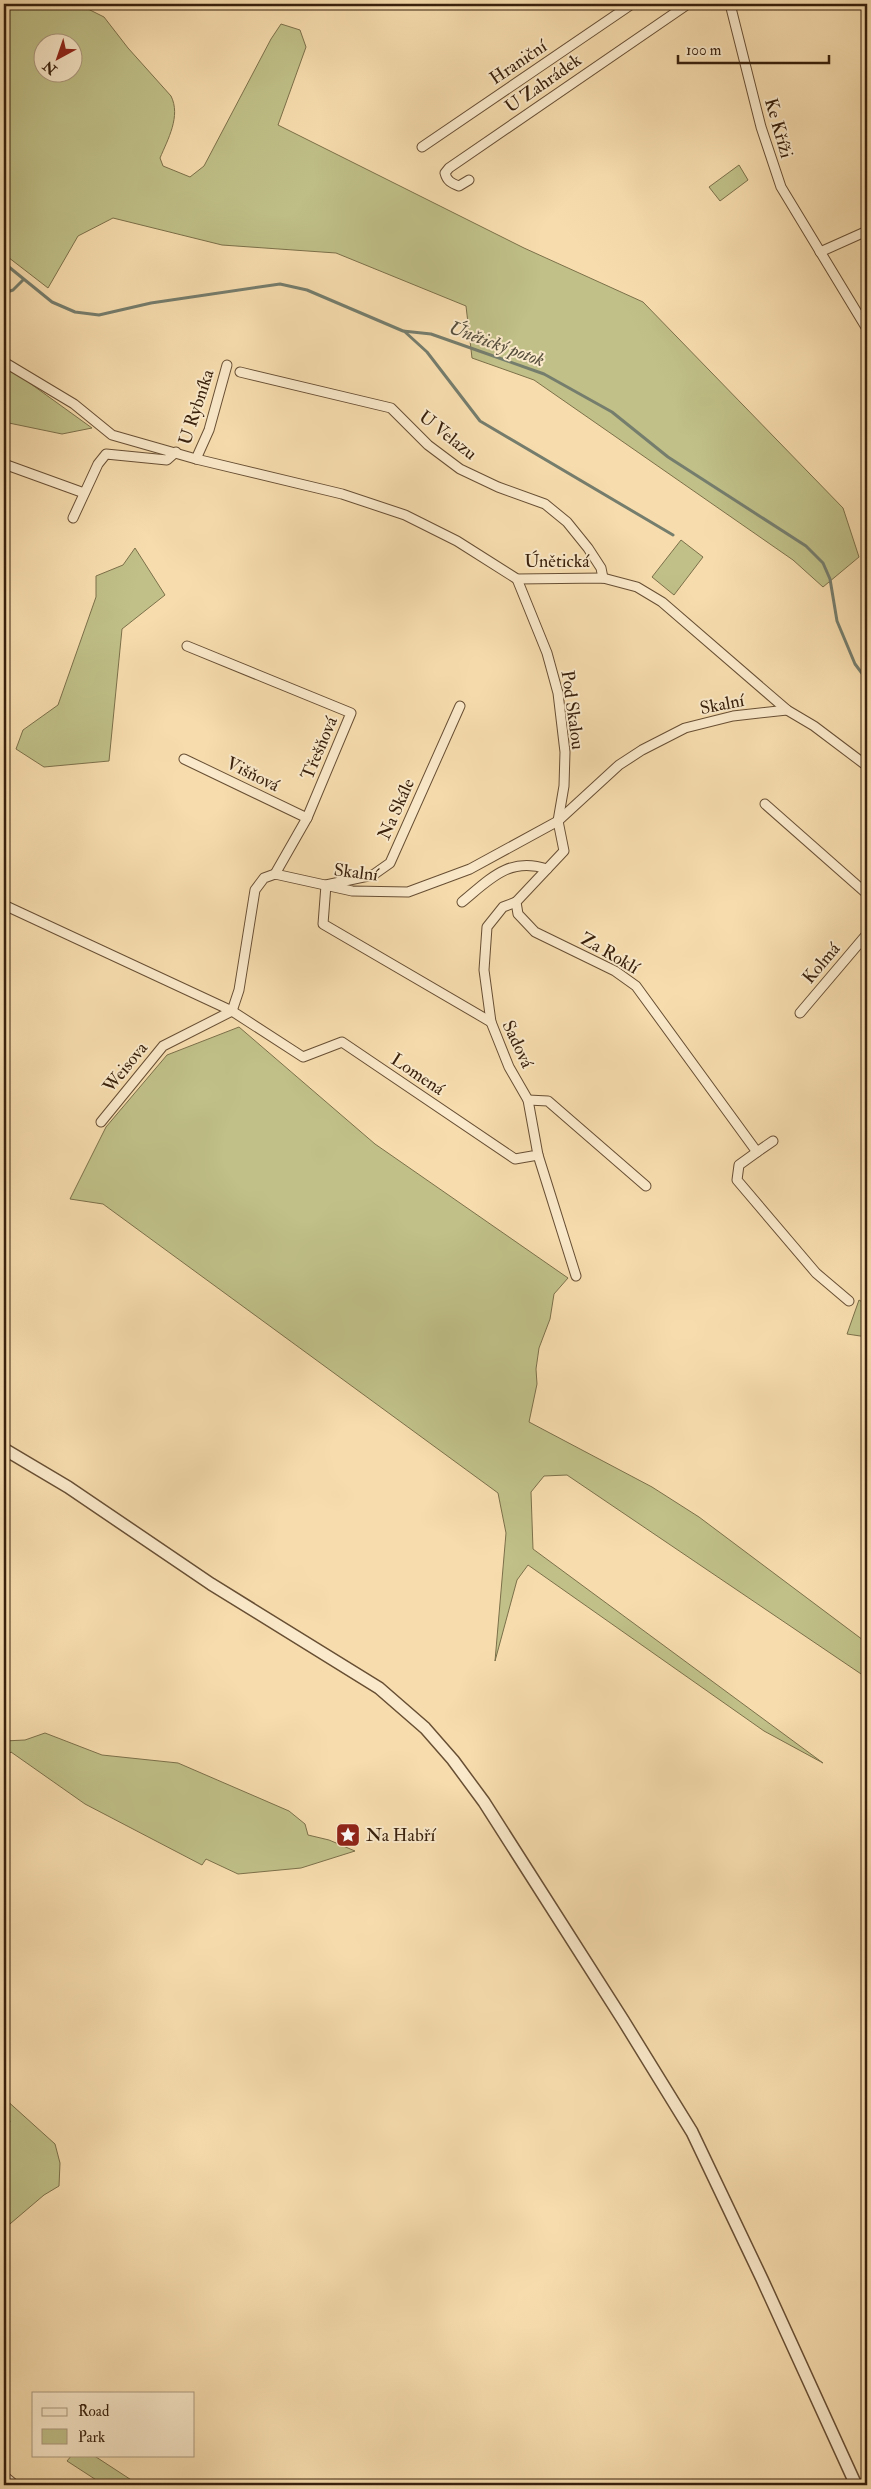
<svg xmlns="http://www.w3.org/2000/svg" width="871" height="2489" font-family="'IM FELL Double Pica',serif">
<rect width="100%" height="100%" fill="#f7ddae"/>
<filter id="stains"><feTurbulence type="fractalNoise" baseFrequency=".004" numOctaves="4"/><feColorMatrix values="0 0 0 0 .2 0 0 0 0 .09 0 0 0 0 .02 0 0 0 .5 -.17"/></filter>
<radialGradient id="worn" r=".72"><stop offset=".6" stop-color="#630" stop-opacity="0"/><stop offset="1" stop-color="#630" stop-opacity=".3"/></radialGradient>
<g fill="#c0c088" stroke="#7c704a" fill-rule="evenodd">
<path d="M4,4H78L104,17L128,48L171,96C181,116 168,139 160,158L163,166L190,177L204,166L271,39L281,24L300,30L306,47L278,125L524,248L643,302L843,508L859,557L823,587L793,560L534,380L472,358L466,306L336,253L222,245L113,218L78,236L48,288L4,254ZM72,42V72H42V42Z"/>
<path d="M739,165L748,180L720,201L709,187Z"/>
<path d="M4,366H6L92,428L62,434L4,422Z"/>
<path d="M681,540L703,557L674,595L652,577Z"/>
<path d="M135,548L165,595L122,629L109,761L44,767L16,749L23,730L58,705L96,597V576L123,565Z"/>
<path d="M239,1027L375,1144L568,1278L554,1294L550,1319L539,1348L536,1369L537,1384L529,1422L652,1487L699,1517L867,1643V1678L567,1475L544,1476L531,1492L533,1549L823,1763L764,1731L528,1565L517,1580L495,1661L506,1533L498,1493L103,1204L70,1199L106,1127L167,1055Z"/>
<path d="M859,1300L867,1305V1337L847,1334Z"/>
<path d="M45,1733L102,1755L178,1763L289,1811L305,1824L308,1835L329,1840L355,1851L301,1868L238,1874L206,1859L202,1865L85,1804L11,1752L4,1759V1741L25,1740Z"/>
<path d="M4,2098L55,2144L60,2163L59,2186L44,2195L4,2229V2145L10,2121L4,2114Z"/>
<path d="M72,2455H93L139,2485H104L67,2461Z"/>
</g>
<g fill="none" stroke-linecap="round" stroke-linejoin="round">
<g stroke="#757d6d" stroke-width="3">
<path d="M4,263L52,302L75,312L99,315L151,303L280,284L307,290L403,331L431,334L544,374L612,412L668,457L806,546L823,563L830,579L837,621L855,664L867,680"/>
<path d="M4,293L13,290L23,280"/>
<path d="M404,331L427,352L480,421L673,535"/>
</g>
<defs>
<g id="minor">
<path d="M730,4L761,127L781,187L867,329"/>
<path d="M422,147L632,4"/>
<path d="M469,180L459,186C451,183 447,181 445,173L449,168L688,4"/>
<path d="M820,252L867,231"/>
<path d="M4,362L74,404L112,435L196,459L342,494L405,515L457,541L517,579L603,578L637,587L662,602L787,710L814,726L867,766"/>
<path d="M240,372L391,408L428,445L460,469L498,487L545,504L567,522L588,548L601,568L603,578"/>
<path d="M196,459L209,430L227,365"/>
<path d="M4,464L84,493"/>
<path d="M73,518L98,464L106,454L167,460L176,452"/>
<path d="M517,579L547,653L558,693L565,752L564,786L558,821L564,851L516,902L518,914L535,932L615,971L636,986L757,1152L739,1165L737,1180L816,1273L849,1301"/>
<path d="M187,646L351,713L307,818L275,874"/>
<path d="M460,706L390,863L373,875L326,885L323,924L491,1022"/>
<path d="M184,759L307,818"/>
<path d="M765,804L867,894"/>
<path d="M462,902C489,880 509,856 547,869"/>
<path d="M4,905L232,1011L303,1057L342,1042L515,1159L538,1155L528,1100L509,1067L491,1022L484,970L487,927L503,907L516,902"/>
<path d="M232,1011L239,990L255,890L264,878L275,874L352,891L408,892L470,869L558,821L619,765L642,750L685,728L733,716L787,710"/>
<path d="M800,1013L867,934"/>
<path d="M528,1100L548,1101L646,1186"/>
<path d="M101,1122L163,1046L232,1011"/>
<path d="M757,1152L773,1141"/>
<path d="M538,1155L576,1276"/>
<path d="M4,2476L15,2485"/>
</g>
<path id="tertiary" d="M4,1449L68,1487L211,1584L379,1688L425,1728L453,1760L484,1802L623,2020L692,2132L762,2279L856,2485"/>
</defs>
<use href="#minor" stroke="#684f34" stroke-width="11"/>
<use href="#tertiary" stroke="#684f34" stroke-width="14"/>
<use href="#minor" stroke="#fae9ca" stroke-width="9"/>
<use href="#tertiary" stroke="#fae9ca" stroke-width="11"/>
</g>
<defs>
<symbol id="sight-square" viewBox="-11 -11 22 22"><rect x="-9" y="-9" width="18" height="18" rx="4" fill="#8f2418" stroke="#fae9ca"/><path d="M0-6L1.8-2.2L6-1.7L2.9 1.2L3.7 5.4L0 3.3L-3.7 5.4L-2.9 1.2L-6-1.7L-1.8-2.2Z" fill="#fff"/></symbol>
</defs>
<g fill-rule="evenodd">
<use href="#sight-square" x="334" y="1821" width="28" height="28"/>
</g>
<g text-anchor="middle" stroke-width="4" stroke-linejoin="round" paint-order="stroke">
<g font-size="18" fill="#38200c" stroke="#fae9ca">
<text transform="translate(518 62) rotate(-34)" y="6">Hraniční</text>
<text transform="translate(543 83) rotate(-35)" y="6">U Zahrádek</text>
<text transform="translate(779 128) rotate(74)" y="6">Ke Kříži</text>
<text transform="translate(196 407) rotate(-72)" y="6">U Rybníka</text>
<text transform="translate(448 435) rotate(38)" y="6">U Velazu</text>
<text x="557" y="567">Únětická</text>
<text transform="translate(722 704) rotate(-11)" y="6">Skalní</text>
<text transform="translate(573 710) rotate(82)" y="6">Pod Skalou</text>
<text transform="translate(319 748) rotate(-67)" y="6">Třešňová</text>
<text transform="translate(253 774) rotate(26)" y="6">Višňová</text>
<text transform="translate(396 809) rotate(-66)" y="6">Na Skále</text>
<text transform="translate(356 872) rotate(7)" y="6">Skalní</text>
<text transform="translate(610 953) rotate(30)" y="6">Za Roklí</text>
<text transform="translate(821 963) rotate(-50)" y="6">Kolmá</text>
<text transform="translate(518 1044) rotate(65)" y="6">Sadová</text>
<text transform="translate(125 1067) rotate(-51)" y="6">Weisova</text>
<text transform="translate(418 1074) rotate(34)" y="6">Lomená</text>
</g>
<g font-size="18" fill="#38200c" stroke="#fae9ca" text-anchor="start">
<text x="366" y="1841">Na Habří</text>
</g>
<g font-size="19" font-style="italic" fill="#564e3c" stroke="#fae9ca">
<text transform="translate(497 343) rotate(20)" y="7">Únětický potok</text>
</g>
</g>
<rect width="871" height="2489" fill="none" stroke="#f7ddae" stroke-width="20"/>
<rect x="5" y="5" width="861" height="2479" fill="none" stroke="#38200c" stroke-width="2.5"/>
<rect x="10" y="10" width="851" height="2469" fill="none" stroke="#38200c"/>
<rect x="32" y="2392" width="162" height="65" fill="#fae9ca" stroke="#ac997e"/>
<rect x="42" y="2408" width="25" height="8" fill="#fae9ca" stroke="#ac997e"/>
<text x="78" y="2416" font-size="15" fill="#38200c">Road</text>
<rect x="42" y="2429" width="25" height="15" fill="#c0c088" stroke="#ac997e"/>
<text x="78" y="2442" font-size="15" fill="#38200c">Park</text>
<g transform="translate(58 58) rotate(220)"><circle r="24" fill="#fae9ca" stroke="#ac997e"/>
<path d="M0-4L9 19L0 12L-9 19Z" fill="#8f2418"/>
<text y="-8" font-size="14" font-weight="bold" text-anchor="middle" fill="#38200c">N</text>
</g>
<path d="M678 55v8h151v-8" fill="none" stroke="#38200c" stroke-width="2.5"/>
<text x="686" y="55" font-size="15" fill="#38200c" stroke="#fae9ca" stroke-width="4" paint-order="stroke">100 m</text>
<rect width="100%" height="100%" filter="url(#stains)"/>
<rect width="100%" height="100%" fill="url(#worn)"/>
</svg>
